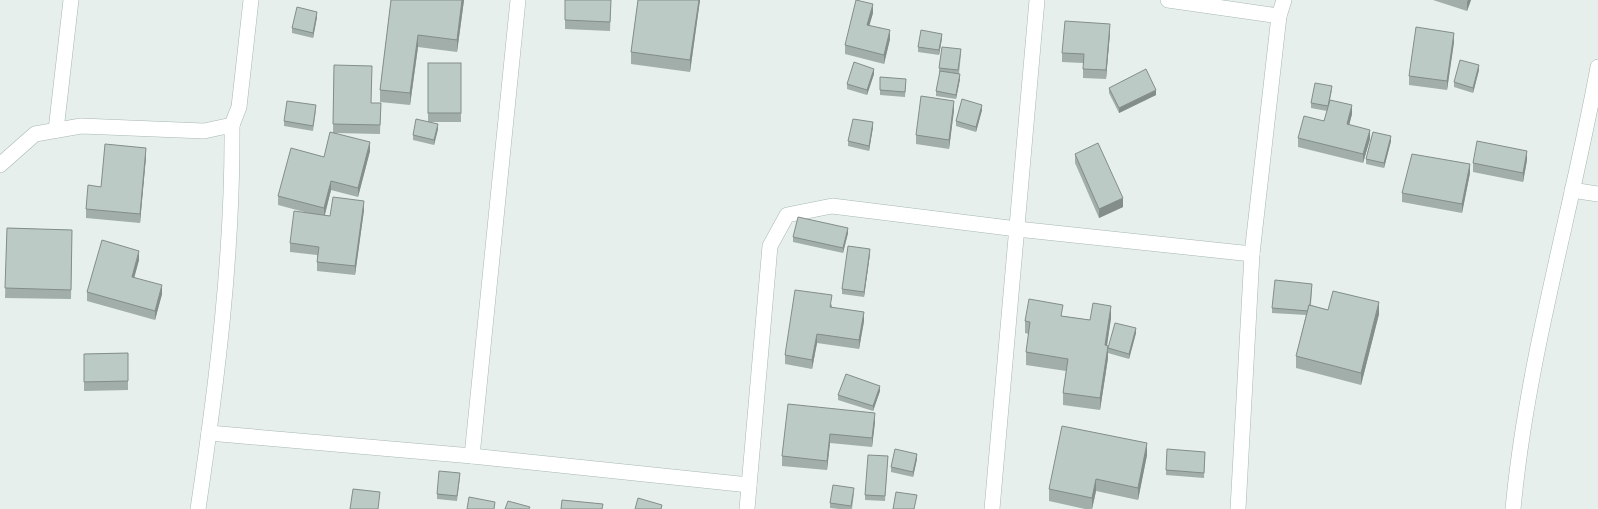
<svg xmlns="http://www.w3.org/2000/svg" width="1598" height="509" font-family="'Asap Condensed',sans-serif">
<rect width="100%" height="100%" fill="#e6efeb"/>
<g fill="none" stroke-linecap="round" stroke-linejoin="round">
<defs>
<g id="street">
<path d="M1168,0L1279,16"/>
<path d="M56,130L71,0"/>
<path d="M0,165L35,134L81,126L204,131L232,125L239,107L251,0"/>
<path d="M1572,190L1598,194"/>
<path d="M209,433L472,456L749,485"/>
<path d="M472,456L518,0"/>
<path d="M198,509C217,382 233,254 232,125"/>
<path d="M747,509L770,246L787,215L832,206L1017,229L1252,254"/>
<path d="M992,509L1037,0"/>
<path d="M1238,509L1252,254L1279,16L1284,0"/>
<path d="M1513,509C1527,359 1571,215 1598,67"/>
</g>
</defs>
<use href="#street" stroke="#a8b8b2" stroke-width="16"/>
<use href="#street" stroke="#fff" stroke-width="15"/>
</g>
<g fill="#a1aea9">
<path d="M391,0H464L457,52L418,47L410,105L380,102V90Z"/>
<path d="M565,0H611L610,31L565,29Z"/>
<path d="M638,0H700L690,72L631,64V52Z"/>
<path d="M1433,0H1471L1467,11Z"/>
<path d="M873,13L869,25L890,39L884,64L845,54V45Z"/>
<path d="M317,17L313,38L292,33V28Z"/>
<path d="M1110,33L1106,79L1083,78V63L1062,62V53Z"/>
<path d="M942,38L939,55L918,52V47Z"/>
<path d="M1454,42L1447,90L1409,85V76Z"/>
<path d="M961,54L959,74L960,79L956,99L936,96V91L940,73H939V68Z"/>
<rect x="428" y="63" width="33" height="59"/>
<path d="M334,65L372,103H381L380,134L335,133L370,151L358,197L331,190L325,215L330,216L364,210L355,275L317,271V255L290,252V243L312,214L278,205V196L324,157L333,133Z"/>
<path d="M1479,70L1473,93L1454,87V82Z"/>
<path d="M874,74L867,95L847,89V84Z"/>
<path d="M880,77L906,84L905,97L880,95Z"/>
<path d="M1109,88L1156,95L1119,113L1109,93Z"/>
<path d="M1332,90L1330,100L1352,114L1349,125L1370,139L1363,163L1298,147V138L1324,121L1327,111L1311,108V103Z"/>
<path d="M316,110L313,131L284,126V121Z"/>
<path d="M954,110L949,149L916,144V135Z"/>
<path d="M982,110L976,132L956,126V121Z"/>
<path d="M873,127L869,151L848,146V141Z"/>
<path d="M438,129L434,145L413,140V135Z"/>
<path d="M1391,141L1384,168L1366,164V159Z"/>
<path d="M1075,154L1123,207L1099,218L1075,163Z"/>
<path d="M146,157L140,223L86,218V209L101,187Z"/>
<path d="M1527,160L1523,182L1473,172V163Z"/>
<path d="M1470,173L1462,213L1402,202V193Z"/>
<path d="M7,228L72,230L71,299L5,298Z"/>
<path d="M848,233L843,253L793,242V237Z"/>
<path d="M870,254L864,297L842,294V289Z"/>
<path d="M139,260L134,277L162,294L155,320L87,301V292Z"/>
<path d="M1312,288L1311,305L1328,310L1379,314L1361,385L1296,368V356L1306,315L1272,313V308Z"/>
<path d="M832,304V307L864,321L859,349L817,343L812,369L785,364V355Z"/>
<path d="M1063,316L1090,320L1111,318L1107,346L1108,358L1100,410L1063,405V393L1066,371L1026,365V352L1029,334L1025,333V321Z"/>
<path d="M1136,333L1129,359L1108,353V348Z"/>
<path d="M128,353V390L84,391V354Z"/>
<path d="M880,391L873,411L838,400V395Z"/>
<path d="M788,404L875,422L872,447L830,443L827,470L782,466V456Z"/>
<path d="M1205,452L1204,478L1166,475V470Z"/>
<path d="M1147,455L1138,500L1096,491L1092,509H1085L1049,501V489Z"/>
<path d="M888,456L885,501L865,500V495Z"/>
<path d="M917,459L913,477L891,472V467Z"/>
<path d="M460,478L457,501L437,499V494Z"/>
<path d="M854,493L852,509H839L830,508V503Z"/>
</g>
<g fill="#838d89">
<path d="M462,0H464L457,52V40Z"/>
<path d="M699,0H700L690,72V60Z"/>
<path d="M1468,0H1471L1467,11V2Z"/>
<path d="M873,4V13L867,34V25Z"/>
<path d="M317,12V17L313,38V33Z"/>
<path d="M1110,24V33L1106,79V70Z"/>
<path d="M890,30V39L884,64V55Z"/>
<path d="M1454,33V42L1447,90V81Z"/>
<path d="M942,34V38L939,55V50Z"/>
<path d="M418,35V47L410,105V93Z"/>
<path d="M1479,65V70L1473,93V88Z"/>
<path d="M874,69V74L867,95V90Z"/>
<path d="M960,74V79L956,99V95Z"/>
<path d="M1156,90V95L1119,113V108Z"/>
<path d="M954,101V110L949,149V140Z"/>
<path d="M982,105V110L976,132V127Z"/>
<path d="M1352,105V114L1347,133V124Z"/>
<path d="M873,122V127L869,151V146Z"/>
<path d="M438,124V129L434,145V140Z"/>
<path d="M1370,130V139L1363,163V154Z"/>
<path d="M1391,136V141L1384,168V163Z"/>
<path d="M370,142V151L358,197V188Z"/>
<path d="M146,148V157L140,223V214Z"/>
<path d="M1527,151V160L1523,182V173Z"/>
<path d="M1470,164V173L1462,213V204Z"/>
<path d="M331,181V190L324,217V208Z"/>
<path d="M1123,198V207L1099,218V209Z"/>
<path d="M364,201V210L355,275V266Z"/>
<path d="M848,228V233L843,253V248Z"/>
<path d="M870,249V254L864,297V292Z"/>
<path d="M139,251V260L132,286V277Z"/>
<path d="M162,285V294L155,320V311Z"/>
<path d="M1379,302V314L1361,385V373Z"/>
<path d="M1111,306V318L1105,358V345Z"/>
<path d="M864,312V321L859,349V340Z"/>
<path d="M1136,328V333L1129,359V354Z"/>
<path d="M817,334V343L812,369V360Z"/>
<path d="M1108,346V358L1100,410V398Z"/>
<path d="M880,386V391L873,411V406Z"/>
<path d="M875,413V422L872,447V438Z"/>
<path d="M830,434V443L827,470V461Z"/>
<path d="M1147,443V455L1138,500V488Z"/>
<path d="M917,454V459L913,477V472Z"/>
<path d="M1096,479V491L1092,509V498Z"/>
</g>
<g fill="#bbcac4" stroke="#838d89">
<path d="M391,0H462L457,40L418,35L410,93L380,90Z"/>
<path d="M565,0H611L610,22L565,20Z"/>
<path d="M638,0H699L690,60L631,52Z"/>
<path d="M856,0L873,4L867,25L890,30L884,55L845,45Z"/>
<path d="M297,7L317,12L313,33L292,28Z"/>
<path d="M1065,21L1110,24L1106,70L1083,69L1084,54L1062,53Z"/>
<path d="M1416,27L1454,33L1447,81L1409,76Z"/>
<path d="M921,30L942,34L939,50L918,47Z"/>
<path d="M942,47L961,49L958,70L939,68Z"/>
<path d="M1460,60L1479,65L1473,88L1454,82Z"/>
<path d="M854,62L874,69L867,90L847,84Z"/>
<rect x="428" y="63" width="33" height="50"/>
<path d="M334,65L372,66L371,103H381L380,125L333,124Z"/>
<path d="M1146,69L1156,90L1119,108L1109,88Z"/>
<path d="M940,71L960,74L956,95L936,91Z"/>
<path d="M880,77L906,79L905,92L880,90Z"/>
<path d="M1315,83L1332,86L1328,106L1311,103Z"/>
<path d="M921,96L954,101L949,140L916,135Z"/>
<path d="M962,99L982,105L976,127L956,121Z"/>
<path d="M1330,100L1352,105L1347,124L1370,130L1363,154L1298,138L1304,116L1324,121Z"/>
<path d="M287,101L316,105L313,126L284,121Z"/>
<path d="M416,119L438,124L434,140L413,135Z"/>
<path d="M853,119L873,122L869,146L848,141Z"/>
<path d="M330,132L370,142L358,188L331,181L324,208L278,196L291,148L324,157Z"/>
<path d="M1373,132L1391,136L1384,163L1366,159Z"/>
<path d="M1477,141L1527,151L1523,173L1473,163Z"/>
<path d="M1098,143L1123,198L1099,209L1075,154Z"/>
<path d="M105,144L146,148L140,214L86,209L88,185L101,187Z"/>
<path d="M1412,154L1470,164L1462,204L1402,193Z"/>
<path d="M333,197L364,201L355,266L317,262L319,247L290,243L294,211L330,216Z"/>
<path d="M798,217L848,228L843,248L793,237Z"/>
<path d="M7,228L72,230L71,290L5,288Z"/>
<path d="M102,240L139,251L132,277L162,285L155,311L87,292Z"/>
<path d="M848,246L870,249L864,292L842,289Z"/>
<path d="M1275,280L1312,284L1310,305H1309L1308,311L1272,308Z"/>
<path d="M795,290L832,295L830,307L864,312L859,340L817,334L812,360L785,355Z"/>
<path d="M1333,291L1379,302L1361,373L1296,356L1309,305L1328,310Z"/>
<path d="M1029,299L1063,305L1061,316L1090,320L1093,303L1111,306L1105,345L1108,346L1100,398L1063,393L1068,359L1026,352L1030,322L1025,321Z"/>
<path d="M1115,323L1136,328L1129,354L1108,348Z"/>
<path d="M128,353V381L84,382V354Z"/>
<path d="M846,374L880,386L873,406L838,395Z"/>
<path d="M788,404L875,413L872,438L830,434L827,461L782,456Z"/>
<path d="M1062,426L1147,443L1138,488L1096,479L1092,498L1049,489Z"/>
<path d="M895,449L917,454L913,472L891,467Z"/>
<path d="M1167,449L1205,452L1204,473L1166,470Z"/>
<path d="M868,455L888,456L885,496L865,495Z"/>
<path d="M439,471L460,473L457,496L437,494Z"/>
<path d="M833,485L854,488L851,506L830,503Z"/>
<path d="M353,489L380,492L378,509H350Z"/>
<path d="M896,492L917,495L914,509H893Z"/>
<path d="M469,497L495,502L494,509H467Z"/>
<path d="M638,498L662,505L661,509H635Z"/>
<path d="M562,500L603,504L602,509H561Z"/>
<path d="M508,501L530,507L529,509H505Z"/>
</g>
</svg>
